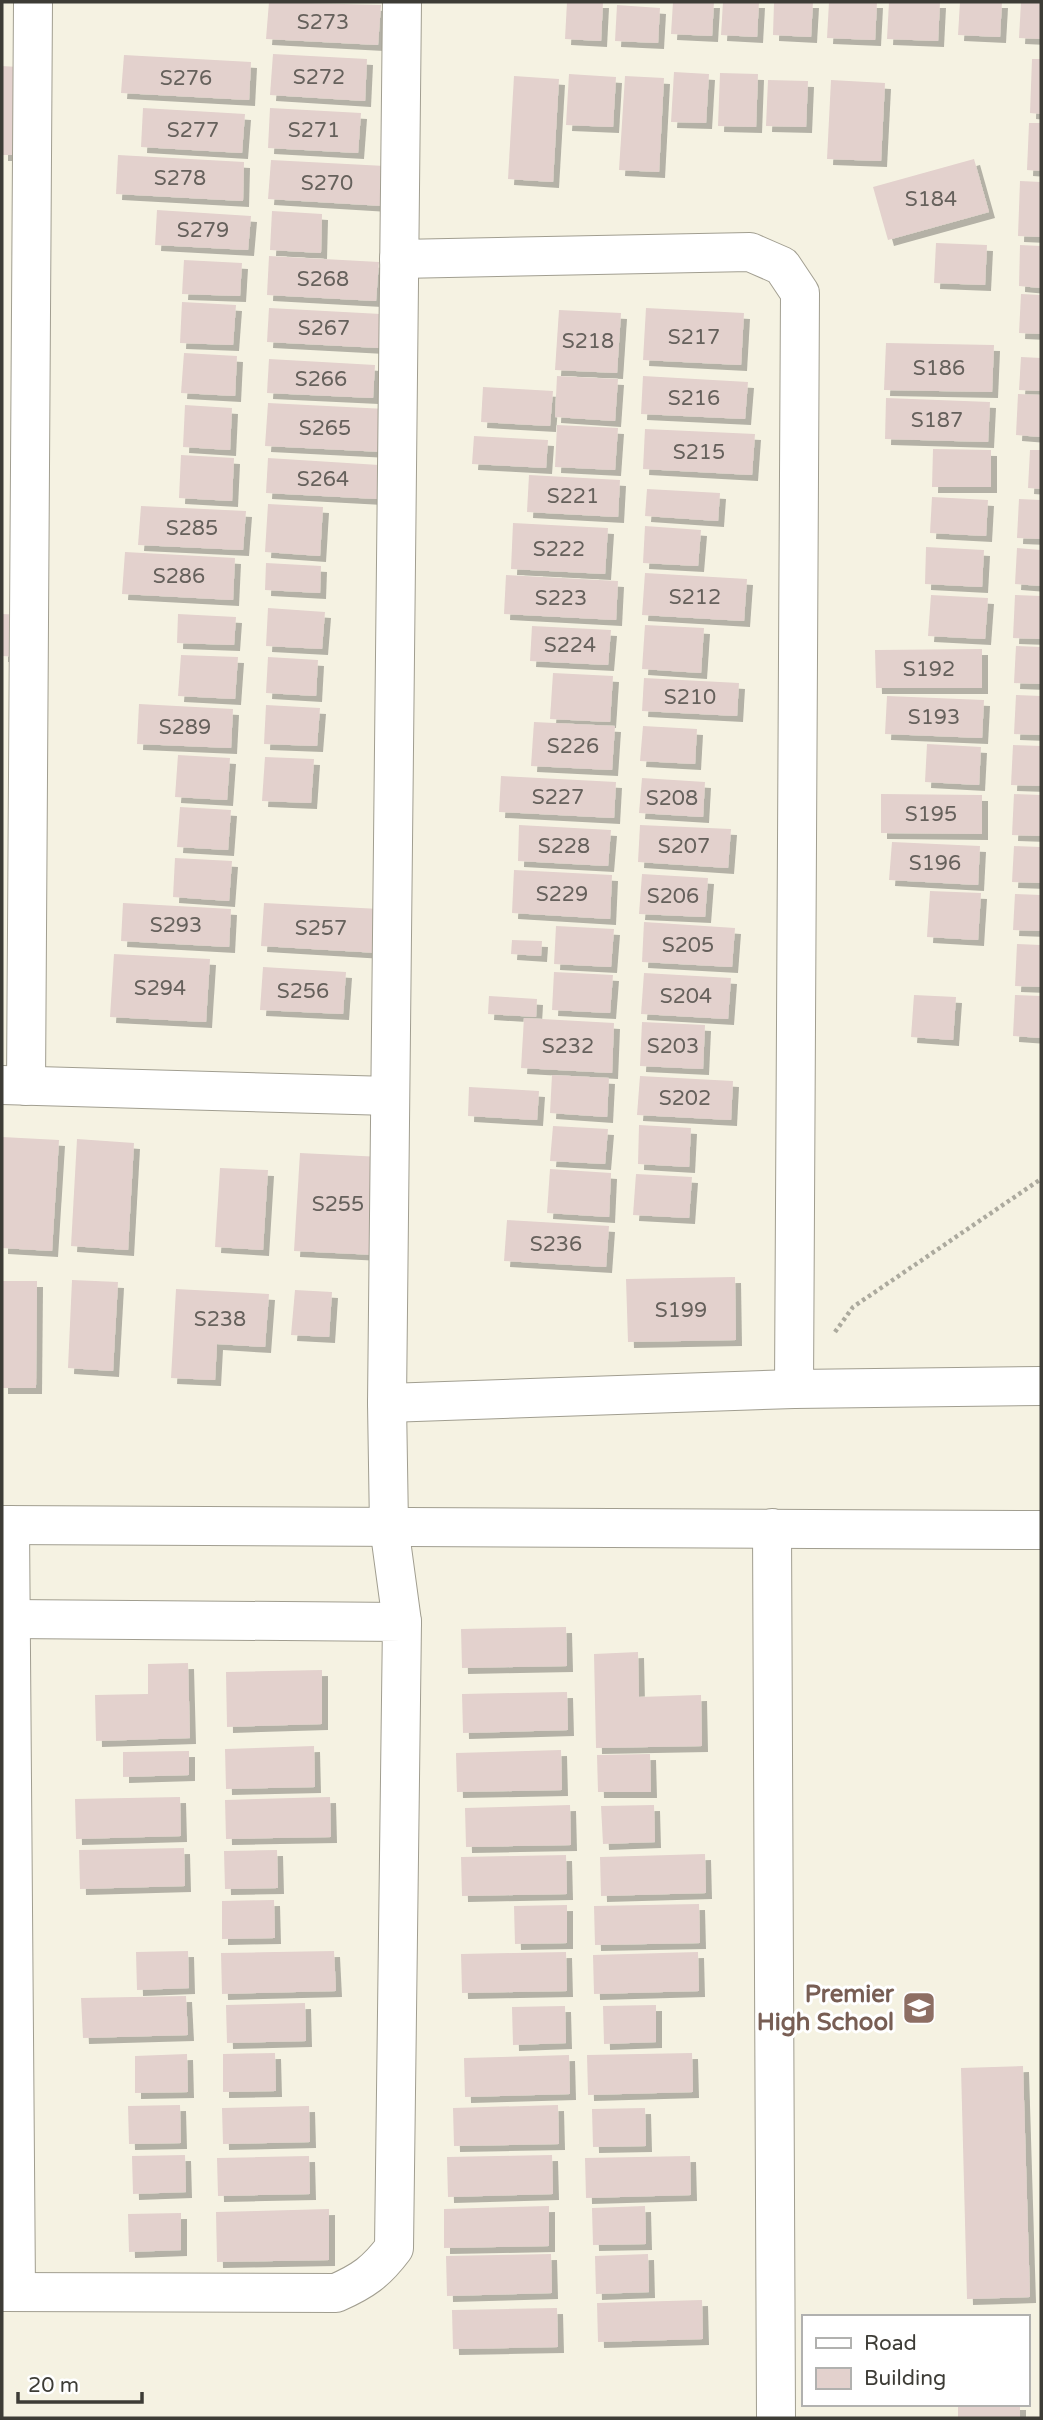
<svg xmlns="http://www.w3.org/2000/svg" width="1043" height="2420" font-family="'Varela Round',sans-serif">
<defs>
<filter id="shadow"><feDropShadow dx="6" dy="6" stdDeviation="0" flood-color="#0004"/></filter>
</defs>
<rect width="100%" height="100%" fill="#f5f2e2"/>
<g fill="#e3d1cd" filter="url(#shadow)">
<path d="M269,2L381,5L378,45L266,39Z"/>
<path d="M567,2H603L601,41L565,39Z"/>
<path d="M673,2H714L712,36L671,34Z"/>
<path d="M723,2H759L757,37L721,35Z"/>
<path d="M774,2H813L811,37L773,35Z"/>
<path d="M829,2H877L875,40L827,38Z"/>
<path d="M889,2H940L938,41L887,39Z"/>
<path d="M960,2H1002L1000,37L958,35Z"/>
<path d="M1021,2H1041V39L1019,38Z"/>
<path d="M617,5L660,8L658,43L615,41Z"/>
<path d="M273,54L367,59L365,101L270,95Z"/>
<path d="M124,55L251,62L249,100L121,93Z"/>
<path d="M1032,59H1041V114L1030,113Z"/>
<path d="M2,66L18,67L12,155H2Z"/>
<path d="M674,72L709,74L706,123L671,122Z"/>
<path d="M720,73L758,74L756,127L718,126Z"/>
<path d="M569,74L616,77L613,127L566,125Z"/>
<path d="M514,76L559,79L553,182L508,179Z"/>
<path d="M625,76L664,78L659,172L619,170Z"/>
<path d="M768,80L808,81L806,127L766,126Z"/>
<path d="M831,80L885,83L881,161L827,159Z"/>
<path d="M143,108L245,114L242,153L141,147Z"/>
<path d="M270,108L361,113L358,153L268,148Z"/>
<path d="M1029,123H1041V171L1027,170Z"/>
<path d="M118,155L244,162L243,201L116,194Z"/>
<path d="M974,159L989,212L888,240L873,187Z"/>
<path d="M271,160L385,166L383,206L268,199Z"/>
<path d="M1020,181L1041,182V237L1018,236Z"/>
<path d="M157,210L251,216L248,250L155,245Z"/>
<path d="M272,211L322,214L321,253L270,250Z"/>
<path d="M936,243L987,245L985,285L934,283Z"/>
<path d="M1020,245L1041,246V288L1019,286Z"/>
<path d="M269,256L379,262L376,301L267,295Z"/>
<path d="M184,260L242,263L240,296L182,294Z"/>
<path d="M1021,294L1041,295V334L1019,333Z"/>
<path d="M182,302L236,305L233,345L180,343Z"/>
<path d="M269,308L381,314L379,348L267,342Z"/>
<path d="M646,308L744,313L741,365L643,360Z"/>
<path d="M559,310L621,313L617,373L555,370Z"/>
<path d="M886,343L994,345L992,392L884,390Z"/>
<path d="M184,353L237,356L235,396L181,393Z"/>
<path d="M1021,357L1041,358V391L1019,390Z"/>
<path d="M269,359L375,365L373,398L267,393Z"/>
<path d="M557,376L618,379L615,421L555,417Z"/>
<path d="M643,376L748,382L745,419L641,414Z"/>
<path d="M483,387L553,391L550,426L481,422Z"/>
<path d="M1018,394L1041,395V437L1016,435Z"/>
<path d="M886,398L990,402L988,442L885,439Z"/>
<path d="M268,403L386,409L383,452L265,446Z"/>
<path d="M185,405L232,408L230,450L183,447Z"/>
<path d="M557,425L618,428L615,470L555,467Z"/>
<path d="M645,429L755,434L752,475L643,469Z"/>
<path d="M474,436L548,440L546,468L472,464Z"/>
<path d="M933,449L991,450V487H932Z"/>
<path d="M1030,450H1041V489L1028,488Z"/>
<path d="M181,455L234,458L232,501L179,498Z"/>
<path d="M268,458L379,465L377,499L266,493Z"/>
<path d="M529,475L620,480L618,517L527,512Z"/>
<path d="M647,489L720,493L718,521L645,516Z"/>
<path d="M932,497L988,500L986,536L930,533Z"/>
<path d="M1019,499L1041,500V539L1017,538Z"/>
<path d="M268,504L323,507L320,556L265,552Z"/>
<path d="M141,506L246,511L243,550L138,545Z"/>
<path d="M513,523L608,528L605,574L511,569Z"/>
<path d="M645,526L701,530L698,566L643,563Z"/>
<path d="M926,547L984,550L982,587L925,584Z"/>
<path d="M1017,548L1041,550V586L1015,584Z"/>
<path d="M125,552L235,558L233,600L122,594Z"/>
<path d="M266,563L321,566L320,593L265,590Z"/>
<path d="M645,573L747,579L744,621L642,615Z"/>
<path d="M506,575L618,581L616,620L504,614Z"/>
<path d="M931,595L988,598L985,639L928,636Z"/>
<path d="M1015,595L1041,596V639L1013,638Z"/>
<path d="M268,608L325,612L322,649L266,646Z"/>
<path d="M2,614L24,615L21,657L2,656Z"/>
<path d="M178,614L236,617L234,645L177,643Z"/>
<path d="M645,625L704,628L701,673L642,669Z"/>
<path d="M532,626L611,630L608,665L530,661Z"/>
<path d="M1016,646L1041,647V684L1014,683Z"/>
<path d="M982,649V688H876L875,650Z"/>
<path d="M181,655L238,657L235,699L178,696Z"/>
<path d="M268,657L318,660L316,696L266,693Z"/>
<path d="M553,673L613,676L610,722L550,719Z"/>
<path d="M644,678L739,683L737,716L642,711Z"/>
<path d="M1016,695L1041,696V735L1014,734Z"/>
<path d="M887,696L984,700L982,738L885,734Z"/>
<path d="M139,704L233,709L231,748L137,744Z"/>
<path d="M266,705L320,708L317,746L264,744Z"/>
<path d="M534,722L615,726L612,770L531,766Z"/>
<path d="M643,726L697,729L695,764L640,761Z"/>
<path d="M927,744L981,747L979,785L925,782Z"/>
<path d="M1013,745L1041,746V786L1011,785Z"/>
<path d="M178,755L230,758L227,800L175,797Z"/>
<path d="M265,757L314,759L311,803L262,801Z"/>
<path d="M501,776L616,782L614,818L499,812Z"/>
<path d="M642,778L705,782L703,817L639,813Z"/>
<path d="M881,794L982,795V834L881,833Z"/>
<path d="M1014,794L1041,795V836L1012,835Z"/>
<path d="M180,807L231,810L228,850L177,847Z"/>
<path d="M519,825L611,830L608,866L518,861Z"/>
<path d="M640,825L731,829L728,868L638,862Z"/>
<path d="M892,842L980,846L978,885L889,880Z"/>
<path d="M1014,846L1041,847V883L1012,882Z"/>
<path d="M175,858L232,861L229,901L173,897Z"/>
<path d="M514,870L612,875L610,919L512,913Z"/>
<path d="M642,874L708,878L705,917L639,914Z"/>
<path d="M930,891L981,893L978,940L927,937Z"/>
<path d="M1015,894L1041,895V931L1013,930Z"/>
<path d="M123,903L231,909L229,947L121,941Z"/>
<path d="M264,903L380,909L378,953L261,946Z"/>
<path d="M644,922L735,928L732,967L642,962Z"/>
<path d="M556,926L614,929L611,967L554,964Z"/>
<path d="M512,940L542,941L541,956L511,954Z"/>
<path d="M1017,944L1041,945V987L1015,986Z"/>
<path d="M114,954L210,959L206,1022L110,1017Z"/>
<path d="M263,967L346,972L343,1014L260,1010Z"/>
<path d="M554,972L613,975L610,1013L552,1010Z"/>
<path d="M644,973L731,978L728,1019L641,1014Z"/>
<path d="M914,995L956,997L953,1040L911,1037Z"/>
<path d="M1015,995L1041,996V1038L1013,1036Z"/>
<path d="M489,996L537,999L536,1017L488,1014Z"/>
<path d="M524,1018L614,1023L612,1073L521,1068Z"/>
<path d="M642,1022L705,1025L703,1069L640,1066Z"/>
<path d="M552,1075L609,1078L607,1117L550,1113Z"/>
<path d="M640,1076L733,1081L731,1120L637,1115Z"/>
<path d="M469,1087L539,1091L537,1120L468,1116Z"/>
<path d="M639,1125L691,1128L689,1167L638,1164Z"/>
<path d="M553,1126L608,1129L605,1164L550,1161Z"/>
<path d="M2,1137L59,1140L52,1251L2,1248Z"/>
<path d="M77,1139L134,1143L128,1250L71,1246Z"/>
<path d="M300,1153L382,1157L376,1255L294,1251Z"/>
<path d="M220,1168L268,1170L263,1250L215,1247Z"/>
<path d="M550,1169L611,1173L609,1217L547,1213Z"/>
<path d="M636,1174L692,1177L689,1218L633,1215Z"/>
<path d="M507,1220L609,1226L606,1267L504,1261Z"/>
<path d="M735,1277L736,1340L628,1342L626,1279Z"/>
<path d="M72,1280L118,1282L113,1371L68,1368Z"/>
<path d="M2,1281H37L36,1388H2Z"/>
<path d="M176,1289L269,1294L265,1347L217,1344L215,1380L171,1378Z"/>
<path d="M295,1290L332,1292L329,1337L291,1335Z"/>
<path d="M566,1627L567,1666L462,1668L461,1629Z"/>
<path d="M638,1652L639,1697L701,1695L702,1746L596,1748L594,1654Z"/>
<path d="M188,1663L190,1738L96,1741L95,1695L148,1694V1664Z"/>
<path d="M322,1670V1724L227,1727L226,1672Z"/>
<path d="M567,1692L568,1730L463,1733L462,1694Z"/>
<path d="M314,1746L315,1787L226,1789L225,1749Z"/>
<path d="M561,1750L562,1790L457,1792L456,1753Z"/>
<path d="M189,1751V1775L123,1777V1752Z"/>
<path d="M650,1754L651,1792H598L597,1755Z"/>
<path d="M180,1797L181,1836L76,1839L75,1799Z"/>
<path d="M330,1797L331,1837L226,1839L225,1800Z"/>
<path d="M570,1805L571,1845L466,1847L465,1808Z"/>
<path d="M654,1805L655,1842L603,1844L601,1806Z"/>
<path d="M184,1848L185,1886L80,1889L79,1850Z"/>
<path d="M277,1850L278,1888L225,1889L224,1851Z"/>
<path d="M705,1854L706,1893L601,1896L600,1857Z"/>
<path d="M566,1855L567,1894L462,1896L461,1857Z"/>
<path d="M274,1900L275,1938L222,1939V1901Z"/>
<path d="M699,1904L700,1943L595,1945L594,1906Z"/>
<path d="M567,1905V1943L515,1944L514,1906Z"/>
<path d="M188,1951L189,1988L137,1990L136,1952Z"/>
<path d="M334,1951L336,1991L222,1994L221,1953Z"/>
<path d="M566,1952L567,1991L462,1993L461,1954Z"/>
<path d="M698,1952L699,1991L594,1994L593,1955Z"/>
<path d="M186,1996L188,2035L83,2038L81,1998Z"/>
<path d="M305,2003L306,2041L227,2043L226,2005Z"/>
<path d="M656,2005V2042L604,2044L603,2006Z"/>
<path d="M565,2006L566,2043L513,2045L512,2007Z"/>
<path d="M275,2053L276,2091L223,2092V2054Z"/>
<path d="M692,2053L693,2092L588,2095L587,2055Z"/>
<path d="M187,2054L188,2092L135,2093V2056Z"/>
<path d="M569,2055L570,2094L465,2097L464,2058Z"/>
<path d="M1023,2066L1030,2297L967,2299L961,2068Z"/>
<path d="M180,2105L181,2143L129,2144L128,2106Z"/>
<path d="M558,2105L559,2144L454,2146L453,2108Z"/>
<path d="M309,2106L310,2142L223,2144L222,2108Z"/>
<path d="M645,2108L646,2146L593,2147L592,2109Z"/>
<path d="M185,2155L186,2192L133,2194L132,2156Z"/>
<path d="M552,2155L553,2194L448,2197L447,2157Z"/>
<path d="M309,2156L310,2194L218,2196L217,2158Z"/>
<path d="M690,2156L691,2195L586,2198L585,2158Z"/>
<path d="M549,2206V2246L444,2248V2209Z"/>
<path d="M645,2206L646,2244L593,2245L592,2208Z"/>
<path d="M329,2209V2260L217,2262L216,2212Z"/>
<path d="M181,2213V2250L129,2252L128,2214Z"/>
<path d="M551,2254L552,2293L447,2296L446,2256Z"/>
<path d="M648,2254L649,2292L596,2294L595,2256Z"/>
<path d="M702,2300L703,2339L598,2342L597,2303Z"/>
<path d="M557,2308L558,2347L453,2349L452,2310Z"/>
<rect x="958" y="2404" width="62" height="14"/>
</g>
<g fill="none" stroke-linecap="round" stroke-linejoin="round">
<defs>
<g id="minor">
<path d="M402,2L387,1403L389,1526L402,1622"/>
<path d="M399,259L750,252L782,266L800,293L794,1389"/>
<path d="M2,1085L390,1096"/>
<path d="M26,1086L33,2"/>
<path d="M387,1403L794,1389L1041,1386"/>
<path d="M10,1525L16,2292"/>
<path d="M772,1528L776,2418"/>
<path d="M2,2292L336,2293C363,2281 376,2272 394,2248L402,1622L11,1619"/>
</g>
<path id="tertiary" d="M2,1525L1041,1530"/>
</defs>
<use href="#minor" stroke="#a19e90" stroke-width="40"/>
<use href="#tertiary" stroke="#a19e90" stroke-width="40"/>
<path stroke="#acaa9e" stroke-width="4.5" stroke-dasharray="3.5 3.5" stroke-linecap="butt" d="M835,1332L853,1307L1041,1179"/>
<use href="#minor" stroke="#fff" stroke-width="38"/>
<use href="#tertiary" stroke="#fff" stroke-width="38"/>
</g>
<defs>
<symbol id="school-square" viewBox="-11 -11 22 22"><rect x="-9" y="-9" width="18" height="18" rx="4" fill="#8d6e63" stroke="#fff"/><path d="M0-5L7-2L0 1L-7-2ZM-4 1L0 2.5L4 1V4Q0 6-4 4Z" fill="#fff"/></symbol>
</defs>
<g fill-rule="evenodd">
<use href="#school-square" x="900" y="1989" width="38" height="38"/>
</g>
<g text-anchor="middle" stroke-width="6" stroke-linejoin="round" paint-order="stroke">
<g font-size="21" fill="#66615c">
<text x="323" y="29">S273</text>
<text x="319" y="84">S272</text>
<text x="186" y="85">S276</text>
<text x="193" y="137">S277</text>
<text x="314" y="137">S271</text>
<text x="180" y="185">S278</text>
<text x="327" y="190">S270</text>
<text x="931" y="206">S184</text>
<text x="203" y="237">S279</text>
<text x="323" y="286">S268</text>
<text x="324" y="335">S267</text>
<text x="694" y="344">S217</text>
<text x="588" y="348">S218</text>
<text x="939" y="375">S186</text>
<text x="321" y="386">S266</text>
<text x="694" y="405">S216</text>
<text x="937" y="427">S187</text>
<text x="325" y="435">S265</text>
<text x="699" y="459">S215</text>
<text x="323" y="486">S264</text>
<text x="573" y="503">S221</text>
<text x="192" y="535">S285</text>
<text x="559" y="556">S222</text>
<text x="179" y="583">S286</text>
<text x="695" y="604">S212</text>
<text x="561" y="605">S223</text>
<text x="570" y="652">S224</text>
<text x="929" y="676">S192</text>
<text x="690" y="704">S210</text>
<text x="934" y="724">S193</text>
<text x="185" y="734">S289</text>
<text x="573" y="753">S226</text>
<text x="558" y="804">S227</text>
<text x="672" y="805">S208</text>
<text x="931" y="821">S195</text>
<text x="564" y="853">S228</text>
<text x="684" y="853">S207</text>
<text x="935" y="870">S196</text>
<text x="562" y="901">S229</text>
<text x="673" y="903">S206</text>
<text x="176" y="932">S293</text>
<text x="321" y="935">S257</text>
<text x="688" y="952">S205</text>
<text x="160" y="995">S294</text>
<text x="303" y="998">S256</text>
<text x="686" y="1003">S204</text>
<text x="568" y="1053">S232</text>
<text x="673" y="1053">S203</text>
<text x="685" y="1105">S202</text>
<text x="338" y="1211">S255</text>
<text x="556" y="1251">S236</text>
<text x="681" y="1317">S199</text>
<text x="220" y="1326">S238</text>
</g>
<g font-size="24" font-weight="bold" fill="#785e54" stroke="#fff" text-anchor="end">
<text x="894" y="2002">Premier<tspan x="894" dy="28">High School</tspan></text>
</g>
</g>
<rect width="1043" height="2420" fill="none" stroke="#3d3c36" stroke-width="7"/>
<rect x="802" y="2315" width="228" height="91" fill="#ffffff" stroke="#b1b1af" stroke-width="2"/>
<rect x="816" y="2338" width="35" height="10" fill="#ffffff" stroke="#b1b1af" stroke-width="2"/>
<text x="864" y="2350" font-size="21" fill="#3d3c36">Road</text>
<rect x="816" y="2368" width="35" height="21" fill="#e3d1cd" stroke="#b1b1af" stroke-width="2"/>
<text x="864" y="2385" font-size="21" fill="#3d3c36">Building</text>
<path d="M18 2392v10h124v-10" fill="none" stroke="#3d3c36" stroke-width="3.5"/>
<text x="28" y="2392" font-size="21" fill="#3d3c36" stroke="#ffffff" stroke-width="5" paint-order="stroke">20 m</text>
</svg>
